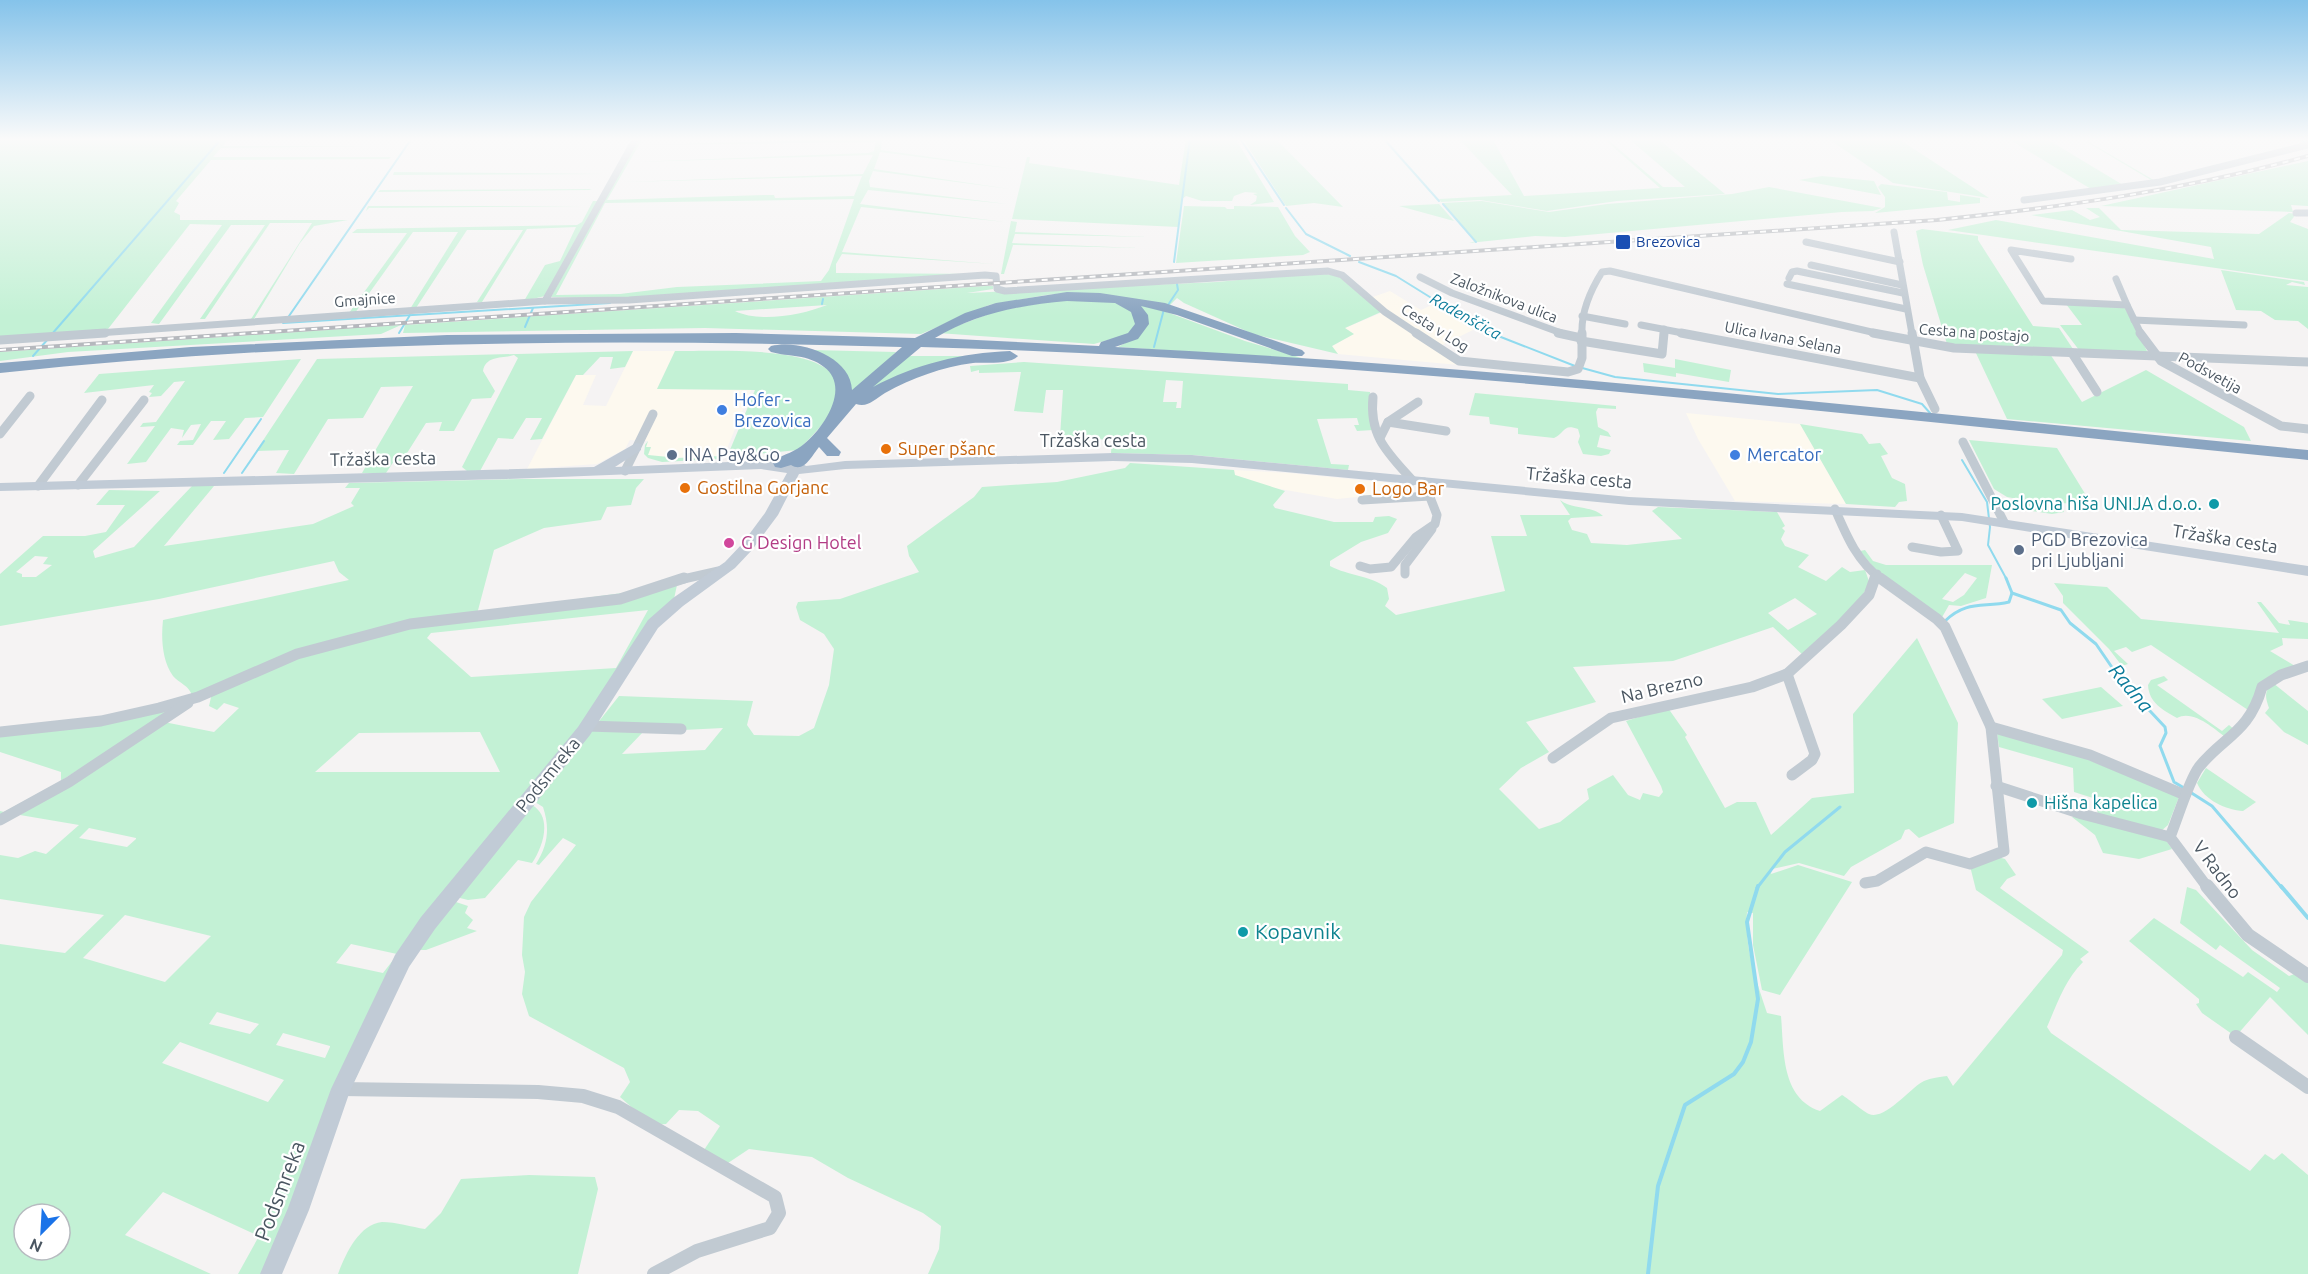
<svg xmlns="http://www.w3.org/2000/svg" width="2308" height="1274" font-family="Ubuntu,sans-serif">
<rect width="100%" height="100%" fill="#f5f3f3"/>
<g fill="#fdf9ef">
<path d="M1390,291L1421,310L1436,303L1477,328L1436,348L1459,365L1338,354L1331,347L1353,334L1345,328L1381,313L1367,299Z"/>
<path d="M633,351H675L657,389L751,390L724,456L661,458L647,455L651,448L646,447L648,441L630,440L625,449L597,464L527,469L576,375H596L583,405L606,406Z"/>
<path d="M1686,413L1800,424L1846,504L1735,501L1698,439Z"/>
<path d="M1234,470L1289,473L1400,484L1395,493L1337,499L1269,487L1235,475Z"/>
</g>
<g fill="#c3f1d5" fill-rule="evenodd">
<path d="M0,138H229L223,146H394L221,148L213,157H391L389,159L211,160L176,201L179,203L174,212L180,215V220H348L314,226L300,243L254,319H251L312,223H270L205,319H200L265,225H231L159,324L151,323L222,225L190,224L108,329L0,338Z"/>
<path d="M638,138H643L607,200L765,195H774L775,198L854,196L862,176L624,182L863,174L873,155L634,162L868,153L874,151L876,142L644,145L882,138L881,150L1014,169L880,152L874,169L1010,189L873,171L869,181L870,187L1007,204L868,190L860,204L1005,222L861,207L842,252L994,264L842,254L836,264V273L988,274L640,299L551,297ZM854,199L829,270L821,281L677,287L620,294L556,295L605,203Z"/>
<path d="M1186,138H1235L1274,202L1250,205L1256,201L1257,196L1253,194L1258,193L1245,192L1234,196L1232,201H1202L1186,196L1182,199L1178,227L1012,219L1027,157H1030L1029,163L1179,185Z"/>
<path d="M1275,138L1343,207L1314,203L1286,206L1243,139Z"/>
<path d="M1458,138H1492L1524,196L1660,188L1603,138H1606L1663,187H1685L1628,138H1657L1725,194L1617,201L1547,211L1480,200L1441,202L1439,199L1512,195Z"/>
<path d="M1827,138H1897L1989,198L1893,183Z"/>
<path d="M2007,138H2045L2123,185L2151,180L2080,138H2082L2157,182L2091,189Z"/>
<path d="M2308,161V206L2291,205L2293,212L2101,206Z"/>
<path d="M394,172L604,174L393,175Z"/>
<path d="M1822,176L1874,181L1881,195L1799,180Z"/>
<path d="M1881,184L1947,192L1948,200L1960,202V195L1980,198V203L1875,213L1885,207V197L1878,187Z"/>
<path d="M1769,187L1882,208L1873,211L1842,212L1565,237L1535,236L1469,243L1476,241L1442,203L1482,201L1549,212L1607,204L1732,194Z"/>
<path d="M380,190L589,189L592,190L378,192Z"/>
<path d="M593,201H599L545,296L524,301L545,265L560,261L576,227L527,229L482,302H477L523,230H467L416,308L410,309L458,232H413L355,313H349L407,233H352L357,229L577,225L582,222Z"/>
<path d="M1439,204L1454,221L1399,206Z"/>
<path d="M368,206H583L369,208L366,211Z"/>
<path d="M1184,206L1225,207L1227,209H1234V206L1278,207L1295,236L1310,252L1303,255L1176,263Z"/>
<path d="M2086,208H2099L2121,230L2259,234L2289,213L2296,214L2290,222L2308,229V281L1948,230L1996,220L2214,259L2211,247L2031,215L2072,210L2090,220L2100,217Z"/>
<path d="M1011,221L1017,222L1015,232L1148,237L1015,234L1012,243L1139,248L1013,245L1004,274H1001Z"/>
<path d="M1922,229L1978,236V240L2033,326L2059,328L2073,349L1947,344L1923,265L1916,231Z"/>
<path d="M2221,270L2304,282L2305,285L2292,282L2286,285L2308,287V329L2298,321L2275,320L2261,311L2236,310Z"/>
<path d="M1311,273L1337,275L1381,312L1345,328L1354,334L1332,346L1338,354L1253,334L1184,303L1177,298L1170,305L1066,293L1046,295L989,305L921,334L705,328L403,333L405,325L986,286H993V289L967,293L1217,282ZM827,305C802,315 759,323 735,311Z"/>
<path d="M1064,299L1112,301L1130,308L1138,321L1129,334L1094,344L938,333L997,311Z"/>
<path d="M2066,304L2124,306L2148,353L2079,350L2060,325H2082Z"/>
<path d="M1135,305L1153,307L1245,341L1305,359L1118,347L1136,337Z"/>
<path d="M401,325L381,334L68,352L0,361V352Z"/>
<path d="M811,350L896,352L848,399C848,367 840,361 811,350Z"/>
<path d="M633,351L625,367L610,369L613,357H600L583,375H576L542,439L530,440L542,418H526L513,439L498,438L480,471H467L462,467L518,358L514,355C502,359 486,355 483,371L495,391L491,398L472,399L454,431H439L442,422L426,423L402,461H394L386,473H362L413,386L381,387L363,418L328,419L294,474L276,473L289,450L256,451L317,359Z"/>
<path d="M675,351C742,351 916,340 798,450L727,457L755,390L657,389Z"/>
<path d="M1975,351L2050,354L2082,402L2146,370L2244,427L2251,441L2007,419Z"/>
<path d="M904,356H969L863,395Z"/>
<path d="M301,359L263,417L245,418L229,439L213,440L226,421H211L193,445H177L180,441L193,440L201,424L191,425L182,438L184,430L171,428L146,462L127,464L155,426L140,427L143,423L156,422L185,381L174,382L161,396L149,397L152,393L149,392L154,385L84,393L99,374Z"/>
<path d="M1675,359L1731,370L1729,382L1676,373V377L1644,372L1643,363L1675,368Z"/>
<path d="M1024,362L1348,384V390L1370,392L1373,430L1357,431L1354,425H1359L1357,418L1317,419L1331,464L1349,465L1348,470L1193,455L1111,453L1112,440L1060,437L1063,390H1046L1043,413L1014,411L1021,372L979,373V370L971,372L970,366ZM1166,380L1183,381L1181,408H1176L1177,402H1163Z"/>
<path d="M1475,393L1616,406V409L1598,408L1596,412L1598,427L1608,432L1611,437L1600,435L1597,447L1611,450L1609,454L1601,456L1583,454L1578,442L1580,436L1578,429C1563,423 1565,433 1554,438L1518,434V428L1490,424L1489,417L1469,415Z"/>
<path d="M1800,424L1862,434L1869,444L1880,443L1888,454L1881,456L1892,478L1905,484L1907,501L1899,502L1895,507L1846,504Z"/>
<path d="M1969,440L2057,448L2092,505L2061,503L2064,512L2052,514L2020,509L2025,506L2023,500L2007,497L1994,489Z"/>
<path d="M648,441L646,447H651L648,455L679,458L721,456L719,459L662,462L648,458L644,454L645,445Z"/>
<path d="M1130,463L1234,470L1235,475L1285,491L1273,505L1275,508L1334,522H1373L1375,517L1389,516L1397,519L1388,533L1361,542L1330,561V566C1349,576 1370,575 1387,588L1389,599L1385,606L1396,615L1505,591L1491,536H1527L1520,515H1570L1560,500C1573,510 1591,505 1603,516L1571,518L1568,521L1572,530L1587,534L1591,543L1627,545L1682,539L1652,511L1658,507L1777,512L1785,526L1782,528L1785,531L1781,539L1785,546L1809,555L1798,567L1826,581L1842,567L1850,572L1865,570L1870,584L1853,608L1803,655L1773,627L1673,661L1573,667L1596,702L1526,722L1549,752L1521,768L1499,789L1539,829L1560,822L1589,799L1587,789L1613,775L1628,795L1640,800L1643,793L1659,797L1663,792L1661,786L1626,721L1668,708L1687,735L1685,737L1725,808L1737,802H1756L1771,835L1812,798L1854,793L1853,714L1917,638L1958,723L1954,823L1919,838L1909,829L1905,830L1901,839L1851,867L1844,876L1799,863L1772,869L1771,874L1798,865L1852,882L1780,995L1762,990L1753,945V913L1747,912C1744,948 1756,979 1767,1013L1781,1016C1784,1051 1781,1098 1820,1111L1842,1095C1849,1099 1864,1112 1869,1114C1885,1121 1912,1086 1924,1081C1931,1078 1940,1077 1947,1076L1953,1086L2062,955L2063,950L1976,890L1970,866L1998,857L2005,859L2016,875L2007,879L2000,888L2089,952L2080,959L2083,962C2065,980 2057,1004 2047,1027L2051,1033L2250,1171L2265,1154L2274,1160L2282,1153L2308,1175V1274H928L939,1249L941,1226L923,1213L848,1178L812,1157L749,1149L728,1163L704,1150L720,1126L698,1111L679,1110L666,1124L652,1125L620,1097L630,1082L624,1068L529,1016L522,994L525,972L522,955L524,917L531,902L576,845L563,838L539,865L536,864C548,845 550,828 543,807L535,802L619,696L753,701L747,725L754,735L799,736L814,728L829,685L834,649L824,634L800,620L796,607L798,602L840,599L919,572L909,556L907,546L974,497L982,487L1057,482L1125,468ZM1795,598L1817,614L1788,630L1768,613ZM723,728L705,750L622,754L643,732Z"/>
<path d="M522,479H644L636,488L631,505L607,507L601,520L544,528L494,550L477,614L340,640L192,696C190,686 179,683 173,676C162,661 161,638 163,620L349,580L339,572L334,561L159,599L0,626V574L43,536H85L106,532L125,505H96L109,490L160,491L93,551L95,558L134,547L192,486H214L164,546L313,524L354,506L351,503L360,488H345L349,483ZM35,556L48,557L43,564L52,565L36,577H22V574L16,572Z"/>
<path d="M1865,550L1873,561L1886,565H1992L1986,598L1961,606L1949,605L1941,619L1875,569L1860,551ZM1965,573L1977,578L1964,595L1953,602L1942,599Z"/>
<path d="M2054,583L2107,587L2141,619L2279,633L2257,602H2261L2279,623L2290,625L2288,620L2308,623V639L2282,638L2283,645L2270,651L2295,666L2278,672L2248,710L2151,645L2132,652L2126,647L2114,651L2128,664L2122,666L2109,649L2063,603V596Z"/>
<path d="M677,585L674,599L592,711L438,902L264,1274H238L259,1236L163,1192L125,1235L211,1274H0V944L65,953L104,915L0,899V855L18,858L35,851L46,854L79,825L20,815L164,722L214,732L239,708L224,703L217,710L209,706L212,693C356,621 521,609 677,585ZM648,610L616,668L471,677L427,638L431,633ZM480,732L500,772H315L359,733ZM89,828L136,838V839L127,847L79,838ZM125,915L211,936L165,982L83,958ZM351,944L397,954V955L383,973L336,963ZM217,1012L259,1024L250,1034L209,1024ZM283,1033L330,1046V1047L325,1058L276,1045ZM180,1042L284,1080L268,1102L162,1063ZM24,1214H60V1250H24Z"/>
<path d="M2164,676L2168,680L2157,685L2222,731L2229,725L2236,731L2228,739C2215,730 2194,709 2177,718C2163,710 2149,703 2148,685L2151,680Z"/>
<path d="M2273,683L2308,711V745L2284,732L2265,713L2269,708C2265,697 2264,691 2273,683Z"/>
<path d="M2101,687L2123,706L2062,719L2042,699Z"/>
<path d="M180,706L0,819V811L4,812L61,781V772L0,752V734Z"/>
<path d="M1997,733L2055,746L2179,797L2168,825L2160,832L2098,817L2096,799L2074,792L2073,768L1999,747Z"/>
<path d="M2206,768L2256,802L2243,811C2226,810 2204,800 2197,783Z"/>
<path d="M532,805C553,817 543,847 532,863L518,860L485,898L468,900L456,897Z"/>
<path d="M2079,816L2165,839L2172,849L2139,859L2103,853L2095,835L2072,817Z"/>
<path d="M2187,887L2196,890L2252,950L2289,976L2297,973L2308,979V1035L2270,997L2237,1035L2232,1034L2202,1013L2196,1004L2199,1003V999L2129,941L2154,918L2243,977L2248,972L2277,992L2280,988L2220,945L2216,950L2180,923Z"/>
<path d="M453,901L468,906L465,913L473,920L467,928L477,931L426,950H416Z"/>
<path d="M529,1175L595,1177L598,1189L578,1274H338C345,1255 359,1224 382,1222C396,1222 412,1227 425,1229L441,1213L461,1179Z"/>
</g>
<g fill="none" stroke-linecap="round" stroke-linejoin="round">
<g stroke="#90daee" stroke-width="2">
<path d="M1383,138L1439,201"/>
<path d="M2296,138L2307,143"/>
<path d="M1241,140L1284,205"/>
<path d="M1443,204L1476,242"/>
<path d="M1286,208L1306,234L1350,256"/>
<path d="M1174,262L1190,138"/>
<path d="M1359,262L1396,276L1483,330L1575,366L1615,377L1778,394L1877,390L1922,404L1930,413"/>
<path d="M822,304L823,299"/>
<path d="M1168,305L1178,290L1177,284"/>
<path d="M289,316L412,138"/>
<path d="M283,323L610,303"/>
<path d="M525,327L533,308"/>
<path d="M399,333L410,315"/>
<path d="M52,334L222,138"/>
<path d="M1154,347L1164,309"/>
<path d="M33,356L48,339"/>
<path d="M1962,460L1987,502L1990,527L1988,545L2007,580"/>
<path d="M224,473L261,419"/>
<path d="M242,473L264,441"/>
</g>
<g stroke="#90daee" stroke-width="3">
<path d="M2006,578L2012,593L2061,610L2070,623L2096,644L2120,679L2165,727L2166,733L2160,746L2174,782L2184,788"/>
<path d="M1945,621C1967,600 1983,608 2009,602L2012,593"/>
<path d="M2190,792L2212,806L2282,888"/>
<path d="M1757,888L1785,852L1840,807"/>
</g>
<g stroke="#90daee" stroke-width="4">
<path d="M2281,886L2308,918"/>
<path d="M1648,1274L1658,1186L1685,1105L1734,1074L1743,1062L1751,1042L1758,999L1747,922L1758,886"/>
</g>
<g stroke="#c1cad2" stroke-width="7">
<path d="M2024,200L2160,182L2308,145"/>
<path d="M2296,213H2308"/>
<path d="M1894,232L1912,334"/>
<path d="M1806,242L1900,262"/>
<path d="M2071,259L2011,250L2043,301L2127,305L2141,334"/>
<path d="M1811,265L1902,285"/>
<path d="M1420,277L1452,293L1564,334"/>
<path d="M1789,278L1792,272L1797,271L1903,293"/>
<path d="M2116,279L2127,305"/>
<path d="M1787,284L1906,309"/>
<path d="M545,301L629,300L985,275L996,276L997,289L1005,291L1328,271L1342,275L1385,312L1418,334"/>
<path d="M1582,316L1625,324"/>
<path d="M2134,320L2244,325"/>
<path d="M1641,325L1688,334"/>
<path d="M84,334L545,301L636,138"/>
<path d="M1582,334C1581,311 1590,291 1602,272L1610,271L1880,334"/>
<path d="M1664,334V329"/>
</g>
<g stroke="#c1cad2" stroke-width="9">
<path d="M1416,333L1459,361L1568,372L1578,369L1582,358V333"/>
<path d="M1558,333L1581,338"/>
<path d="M1681,333L1920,378"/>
<path d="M1873,333L1954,348L2308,362"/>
<path d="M1912,333L1920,378L1935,409"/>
<path d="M2140,333L2161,361L2281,426L2308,429"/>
<path d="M0,340L105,333"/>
<path d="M1581,341L1662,354L1664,333"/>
<path d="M2072,353L2097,392"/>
<path d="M1373,397C1369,437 1388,453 1413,481"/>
<path d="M1388,422L1446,431"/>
<path d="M0,434L30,396"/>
<path d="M1380,438L1388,422L1418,402"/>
<path d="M1963,442L2004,522"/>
<path d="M625,471L653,414"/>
<path d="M78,485L144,400"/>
<path d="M38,486L102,400"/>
<path d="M1362,500L1430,496"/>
<path d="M1835,509C1847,537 1857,561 1882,580"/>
<path d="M1912,547L1941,552L1958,551L1941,515"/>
<path d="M1360,566L1370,569L1391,567L1416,537L1435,524L1437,515L1424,482"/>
<path d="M1405,574V565L1432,529"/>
<path d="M679,580L723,570"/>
<path d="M1875,580L1877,574"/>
</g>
<g stroke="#c1cad2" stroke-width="11">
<path d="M1787,674L1815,754L1812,760L1792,775"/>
<path d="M587,726L681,729"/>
<path d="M1991,727L2090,755L2185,795"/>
<path d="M0,732L101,721L159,708L198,697L297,654L410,624L620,599L684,578"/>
<path d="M1553,758L1611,718L1752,687L1787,674L1841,625L1869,595L1875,578"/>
<path d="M1996,786L2082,814L2170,837"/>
<path d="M0,820L69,782L188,703"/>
<path d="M1865,883L1877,881L1926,852L1970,864L2004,851L1991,727L1945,627L1937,619L1880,578"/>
<path d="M2208,888L2170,837C2177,820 2189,780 2199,767C2224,736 2249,733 2262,687L2281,675L2308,666"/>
</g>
<g stroke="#c1cad2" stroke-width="14">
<path d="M2207,886L2248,935L2308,976"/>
<path d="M2236,1037L2308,1087"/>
<path d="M341,1089L538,1092L583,1096L618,1107L775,1197L779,1213L770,1228L697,1251L654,1274"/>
</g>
<path fill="#c1cbd6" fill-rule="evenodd" d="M636,443L641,444V450L615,467L776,460L782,464L791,465L798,460L806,466L845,461L1113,453L1192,455L1629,497L1962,513L2308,566V576L1962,521L1629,505L1192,463L1113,461L845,469L799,474L778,515L752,550L735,568L683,606L658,628L590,735L435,929L409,967L350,1091L309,1210L282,1274H260L288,1208L331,1089L395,955L421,917L578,727L648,620L673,598L725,562L742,544L765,513L787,473L761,469L506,479L0,491V483L594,467Z"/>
<path fill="#8ba5c1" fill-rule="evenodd" d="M1067,292L1100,293L1165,303L1302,350L1305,353L1302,356H1292L1177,315L1141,306L1148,315L1149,324L1138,339L1115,347C1514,367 1911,412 2308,450V460C1847,415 1384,360 921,347L873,387C916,364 961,353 1010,351L1018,356C1010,365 985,362 973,363C942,367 912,378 885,393C875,399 868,408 856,404L827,438L841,452L839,456H827L819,447C811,457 804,473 791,465L781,468L775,467L773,463L775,459C784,455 796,451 804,444C824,428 851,387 824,367C808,354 789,357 771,352L768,349L771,346C799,339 851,356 852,390L902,347C601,338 300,341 0,373V363L191,347L447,335L736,333L915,338L965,313L996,303ZM1067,301L1115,303L1131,312L1135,324L1128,333L1101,342L1099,346L935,338C975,314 1020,305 1067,301Z"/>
<defs>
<path id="rail" d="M0,350L1937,220C2063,207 2186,190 2308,156"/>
</defs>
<use href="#rail" stroke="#b5b8bd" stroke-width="4"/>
<use href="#rail" stroke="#fff" stroke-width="2" stroke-dasharray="6" stroke-linecap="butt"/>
</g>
<linearGradient id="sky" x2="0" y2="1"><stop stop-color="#85c3ea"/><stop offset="0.44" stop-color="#fafafa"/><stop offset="1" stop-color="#fafafa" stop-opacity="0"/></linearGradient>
<rect width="2308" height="316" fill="url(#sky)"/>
<rect fill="#1a4fb4" stroke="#fff" stroke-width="2" x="1615" y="234" width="16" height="16" rx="3"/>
<g fill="#3f7fe0" stroke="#fff" stroke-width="2">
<circle cx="722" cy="410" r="6"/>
<circle cx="1735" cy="455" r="6"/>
</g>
<g fill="#e8710a" stroke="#fff" stroke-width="2">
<circle cx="886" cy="449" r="6"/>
<circle cx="685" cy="488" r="6"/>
<circle cx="1360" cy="489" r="6"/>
</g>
<g fill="#5c6f8a" stroke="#fff" stroke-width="2">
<circle cx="672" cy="455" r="6"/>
<circle cx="2019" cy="550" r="6"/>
</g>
<g fill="#0f9aa8" stroke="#fff" stroke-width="2">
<circle cx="2214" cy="504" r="6"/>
<circle cx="2032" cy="803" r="6"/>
<circle cx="1243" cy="932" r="6"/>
</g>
<circle fill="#d1479c" stroke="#fff" stroke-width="2" cx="729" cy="543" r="6"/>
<g text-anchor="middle" stroke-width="4.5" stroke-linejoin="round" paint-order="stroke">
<g font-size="15" fill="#164399" stroke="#fff" text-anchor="start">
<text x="1636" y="247">Brezovica</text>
</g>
<g font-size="15" fill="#4a5661" stroke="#fff">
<text transform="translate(1504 298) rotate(21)" y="5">Založnikova ulica</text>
<text transform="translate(365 300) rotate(-4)" y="5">Gmajnice</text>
<text transform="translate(1435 328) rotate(32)" y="5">Cesta v Log</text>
<text transform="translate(1974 333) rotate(4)" y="5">Cesta na postajo</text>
<text transform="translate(1783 338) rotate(11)" y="5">Ulica Ivana Selana</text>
<text transform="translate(2210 373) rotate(29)" y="5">Podsvetija</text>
</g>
<g font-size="16" font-style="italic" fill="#0c7c9b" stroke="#fff">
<text transform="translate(1466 316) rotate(29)" y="6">Radenščica</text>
</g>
<g font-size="18" fill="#366cbe" stroke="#fff" text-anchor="start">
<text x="734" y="406">Hofer -<tspan x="734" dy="21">Brezovica</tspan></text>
<text x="1747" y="461">Mercator</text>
</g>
<g font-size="18" fill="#4a5661" stroke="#fff">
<text x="1093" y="447">Tržaška cesta</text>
<text transform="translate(383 459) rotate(-1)" y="6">Tržaška cesta</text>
<text transform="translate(1579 478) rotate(5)" y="6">Tržaška cesta</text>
<text transform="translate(2225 539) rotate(9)" y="6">Tržaška cesta</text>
<text transform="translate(1662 688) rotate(-13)" y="6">Na Brezno</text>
<text transform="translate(548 775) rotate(-51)" y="6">Podsmreka</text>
<text transform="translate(2217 870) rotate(53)" y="6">V Radno</text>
</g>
<g font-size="18" fill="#c56008" stroke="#fff" text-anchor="start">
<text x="898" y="455">Super pšanc</text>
<text x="697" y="494">Gostilna Gorjanc</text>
<text x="1372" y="495">Logo Bar</text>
</g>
<g font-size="18" fill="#4e5e75" stroke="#fff" text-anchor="start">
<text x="684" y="461">INA Pay&amp;Go</text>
<text x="2031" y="546">PGD Brezovica<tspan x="2031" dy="21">pri Ljubljani</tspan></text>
</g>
<g font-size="18" fill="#0d838f" stroke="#fff" text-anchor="end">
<text x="2202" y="510">Poslovna hiša UNIJA d.o.o.</text>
<text x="2044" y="809" text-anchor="start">Hišna kapelica</text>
</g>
<g font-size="18" fill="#b23c85" stroke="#fff" text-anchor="start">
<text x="741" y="549">G Design Hotel</text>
</g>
<g font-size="20" font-style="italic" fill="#0c7c9b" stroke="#fff">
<text transform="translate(2131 688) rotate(50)" y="7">Radna</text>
</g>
<g font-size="21" fill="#0d838f" stroke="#fff" text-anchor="start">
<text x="1255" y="939">Kopavnik</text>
</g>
<g font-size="21" fill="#4a5661" stroke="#fff">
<text transform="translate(280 1191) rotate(-69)" y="7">Podsmreka</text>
</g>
</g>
<g transform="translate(42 1232) rotate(204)"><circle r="28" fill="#ffffff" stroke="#b7bbc0" stroke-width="1.5"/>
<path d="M0-4.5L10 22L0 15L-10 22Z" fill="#1a73e8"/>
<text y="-9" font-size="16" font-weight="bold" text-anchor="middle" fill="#4a5661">N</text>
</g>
</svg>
